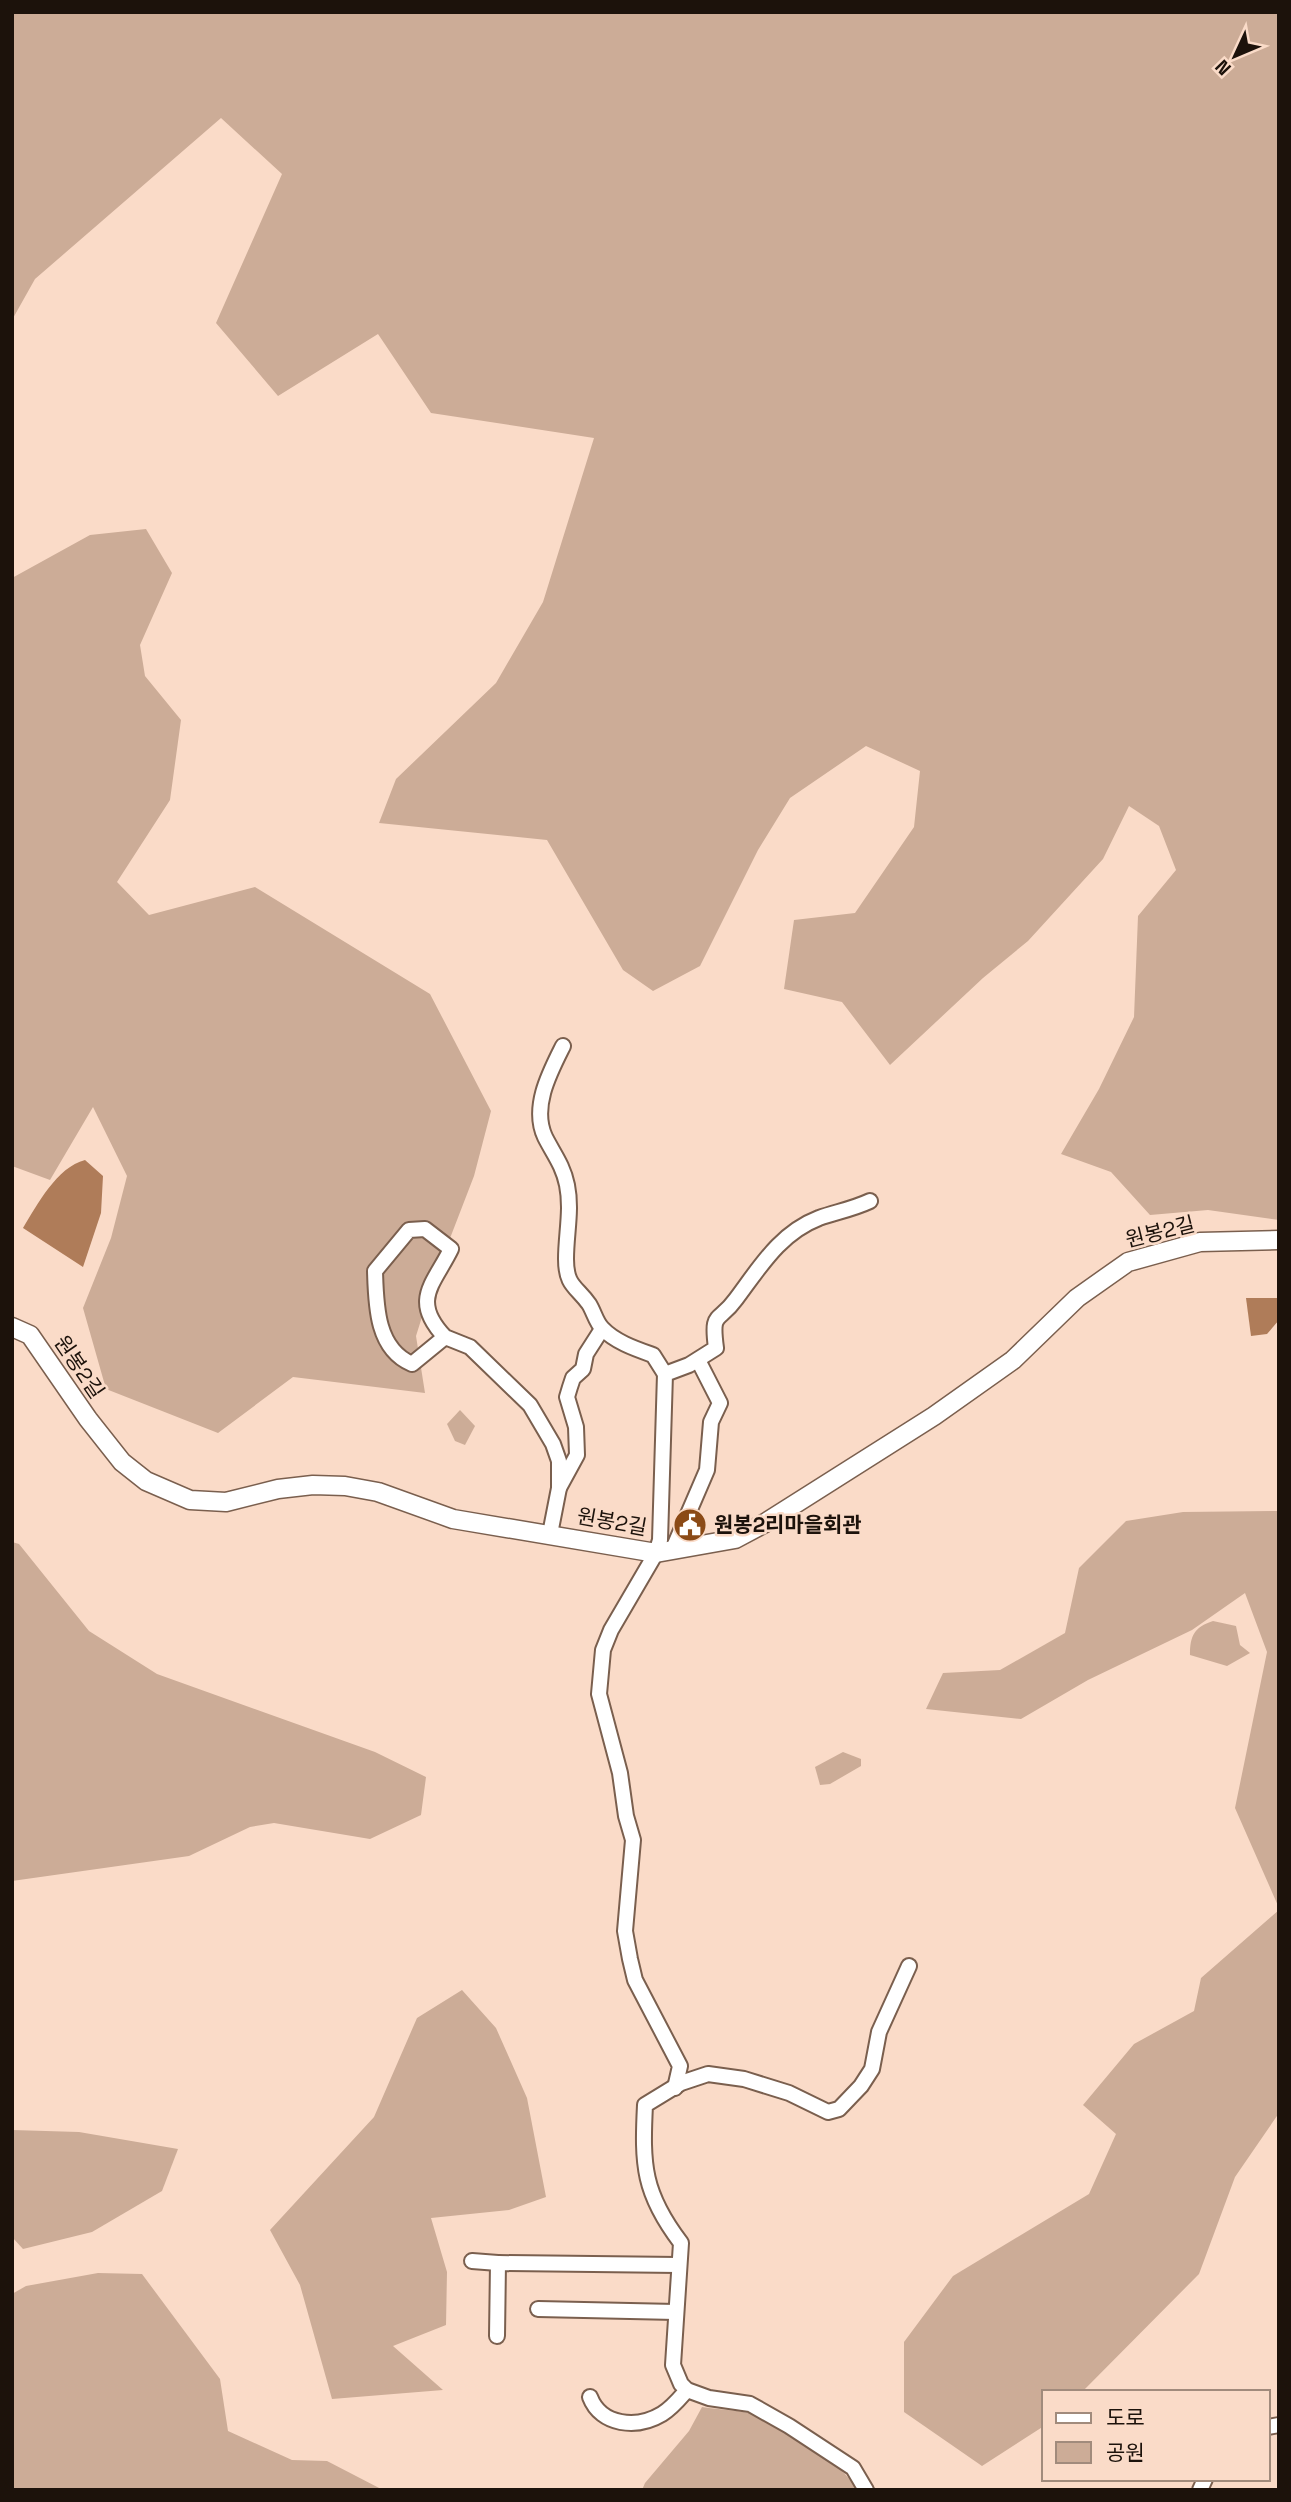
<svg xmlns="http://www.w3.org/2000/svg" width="1291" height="2502" font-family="'Space Grotesk','Noto Sans KR',sans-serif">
<rect width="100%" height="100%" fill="#fadbc8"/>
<g fill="#ccac97">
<path d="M12,12H1279V1220L1208,1210L1150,1215L1111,1172L1061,1154L1099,1089L1134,1017L1138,916L1176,870L1159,826L1129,806L1103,859L1028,941L983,978L890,1065L842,1002L784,989L794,920L855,913L914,827L920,771L866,746L790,798L758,850L700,966L653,991L623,970L547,840L379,823L396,779L496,683L543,602L594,438L431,413L378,334L278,396L216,323L282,174L221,118L35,279L12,320Z"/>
<path d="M146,529L172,573L140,645L145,676L181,720L170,800L117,882L149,915L255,887L430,994L491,1111L474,1176L432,1285L416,1336L425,1393L293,1377L218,1433L106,1389L83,1308L111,1238L127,1176L93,1107L50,1180L12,1166V578L90,535Z"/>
<path d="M460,1410L475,1426L465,1445L455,1441L447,1424Z"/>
<path d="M1279,1511V1908L1235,1808L1267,1652L1245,1593L1192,1630L1088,1680L1021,1719L926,1709L943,1673L1000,1670L1065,1633L1079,1568L1126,1521L1183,1512Z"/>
<path d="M12,1542L19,1544L89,1631L157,1674L375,1752L426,1777L421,1815L370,1839L274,1823L250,1827L189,1856L12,1881Z"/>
<path d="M1213,1621L1236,1626L1240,1645L1250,1653L1227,1666L1190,1655C1190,1636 1194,1627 1213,1621Z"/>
<path d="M843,1752L861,1759V1766L830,1784L820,1785L815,1767Z"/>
<path d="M1279,1910V2113L1235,2177L1199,2274L1082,2392H1044V2426L982,2466L904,2412V2342L953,2276L1089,2194L1116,2134L1083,2105L1134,2044L1194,2011L1201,1978Z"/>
<path d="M462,1990L496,2028L527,2098L546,2197L509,2210L431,2218L447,2272L446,2325L393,2346L443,2390L332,2399L300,2285L270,2230L374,2117L417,2018Z"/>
<path d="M12,2130L79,2132L178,2149L162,2191L92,2232L23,2249L12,2237Z"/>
<path d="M98,2273L142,2274L220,2379L228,2431L292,2460L327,2461L383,2490H12V2294L26,2286Z"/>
<path d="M702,2407C720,2410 740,2410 757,2415C780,2422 849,2467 856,2490H642L645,2483L689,2431Z"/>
</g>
<g fill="#af7c59">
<path d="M85,1160L103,1176L101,1213L83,1267L23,1228C37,1205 57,1167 85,1160Z"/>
<path d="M1246,1298H1279V1320L1267,1334L1251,1336Z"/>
</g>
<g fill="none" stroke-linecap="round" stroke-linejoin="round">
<defs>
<g id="minor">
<path d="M563,1046C550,1072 531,1107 545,1137C553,1153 563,1165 567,1185C572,1210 566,1234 566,1259C566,1286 576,1286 589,1304C594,1312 596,1322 602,1328C615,1342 636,1349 653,1355L665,1374"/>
<path d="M445,1337C410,1300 434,1284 451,1249L425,1229L409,1230L375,1271C376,1304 376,1349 412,1364L445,1337L470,1347L530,1405L553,1444L559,1461V1488"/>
<path d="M550,1534L559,1488L577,1455L576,1427L567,1397L570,1387L573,1378L583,1369L586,1354L602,1329"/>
<path d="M673,1549L707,1470L711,1422L720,1403L698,1360"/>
<path d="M675,2088L680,2066L635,1980L630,1959L625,1931L633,1840L626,1816L620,1773L599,1694L603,1650L611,1630L656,1553L660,1540L665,1374L689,1365L716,1348C711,1310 718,1324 736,1299C760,1267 780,1233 819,1218C836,1212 853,1209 870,1201"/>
<path d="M472,2261L498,2263"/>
<path d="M538,2309L676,2312"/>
<path d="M497,2336L498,2263L678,2265"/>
<path d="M590,2397C601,2426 637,2429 662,2414C672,2408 680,2398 687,2390"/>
<path d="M1268,2427L1279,2425"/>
<path d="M866,2490L853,2468L789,2426L750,2404L709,2398L687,2390L681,2384L673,2365L681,2243C643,2193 642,2165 645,2105L681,2083L708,2074L744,2079L789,2093L828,2112L839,2109L861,2086L872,2069L879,2032L909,1966"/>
<path d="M1200,2490L1205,2479"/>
</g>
<path id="major" d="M12,1327L30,1335L88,1419L122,1462L146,1481L190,1500L226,1502L278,1489L313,1485L345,1486L378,1492L453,1519L656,1553L735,1539L765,1523L934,1416L1013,1360L1077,1298L1128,1262L1200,1242L1279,1240"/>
</defs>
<use href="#minor" stroke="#7a5f4e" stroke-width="18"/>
<use href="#major" stroke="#7a5f4e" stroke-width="21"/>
<use href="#minor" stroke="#fff" stroke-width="14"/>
<use href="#major" stroke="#fff" stroke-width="18"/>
</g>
<defs>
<symbol id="civic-disc" viewBox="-11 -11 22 22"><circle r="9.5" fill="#8b4a16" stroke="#fadbc8"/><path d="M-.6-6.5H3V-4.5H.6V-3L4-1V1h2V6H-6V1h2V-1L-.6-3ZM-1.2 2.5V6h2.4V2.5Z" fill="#fff"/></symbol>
</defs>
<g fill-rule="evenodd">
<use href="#civic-disc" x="671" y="1506" width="38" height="38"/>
</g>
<g text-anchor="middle" stroke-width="5" stroke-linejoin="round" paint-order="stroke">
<g font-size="21" fill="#1c120b" stroke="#fadbc8">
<text transform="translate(1160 1232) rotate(-14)" y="7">원봉2길</text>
<text transform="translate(79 1367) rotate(56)" y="7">원봉2길</text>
<text transform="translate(612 1522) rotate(10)" y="7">원봉2길</text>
</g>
<g font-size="21" font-weight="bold" fill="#1c120b" stroke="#fadbc8" text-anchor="start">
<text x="714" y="1532">원봉2리마을회관</text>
</g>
</g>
<rect width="1291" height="2502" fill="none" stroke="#1c120b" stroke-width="28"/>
<rect x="1042" y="2390" width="228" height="91" fill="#fadbc8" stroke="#a18b7c" stroke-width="2"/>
<rect x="1056" y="2413" width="35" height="10" fill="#ffffff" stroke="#a18b7c" stroke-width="2"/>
<text x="1106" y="2425" font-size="21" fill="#1c120b">도로</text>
<rect x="1056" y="2442" width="35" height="21" fill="#ccac97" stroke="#a18b7c" stroke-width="2"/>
<text x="1106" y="2460" font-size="21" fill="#1c120b">공원</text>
<g transform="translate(1235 56) rotate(226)" stroke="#fadbc8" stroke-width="5" paint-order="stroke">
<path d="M0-5L12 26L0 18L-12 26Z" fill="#1c120b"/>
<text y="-10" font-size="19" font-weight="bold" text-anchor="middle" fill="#1c120b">N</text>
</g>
</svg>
